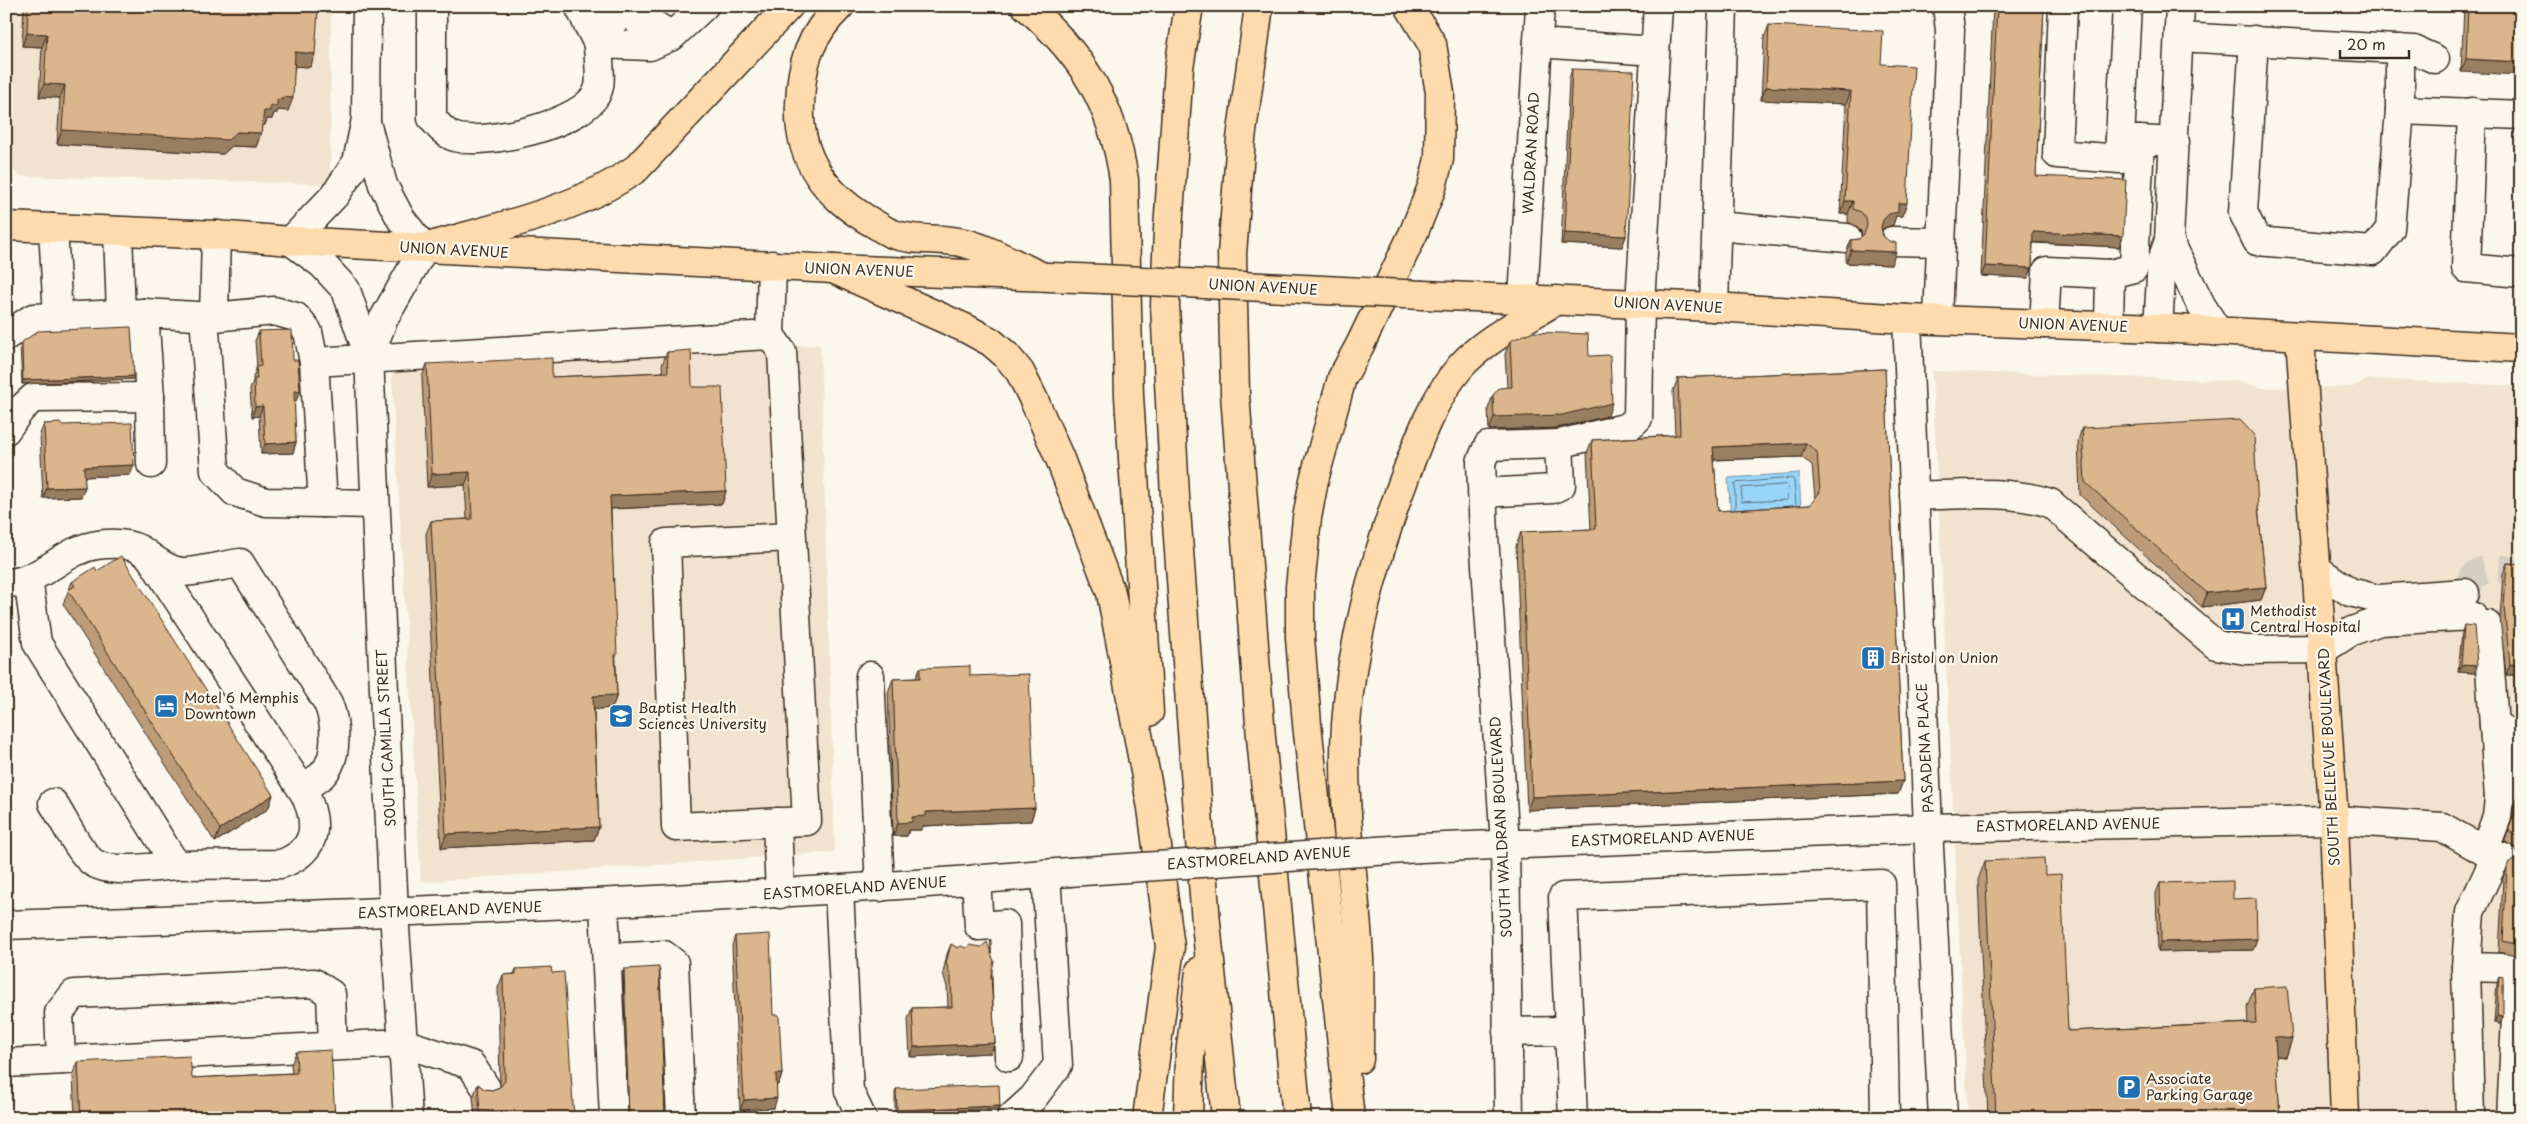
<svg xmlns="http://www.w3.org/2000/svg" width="2527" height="1124" font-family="'Playpen Sans',sans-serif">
<rect width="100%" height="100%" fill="#fbf7ec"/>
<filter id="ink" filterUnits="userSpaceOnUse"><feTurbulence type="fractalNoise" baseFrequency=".02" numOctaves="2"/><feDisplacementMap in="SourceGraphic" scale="10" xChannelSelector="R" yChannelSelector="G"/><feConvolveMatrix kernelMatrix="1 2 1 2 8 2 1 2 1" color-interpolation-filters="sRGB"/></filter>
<g filter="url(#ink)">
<g fill="#f1e3cf">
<path d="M6,6H331L330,184L20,176L6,166Z"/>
<path d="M820,345L835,852L421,882L391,363Z"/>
<path d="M1932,371L2238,381L2261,388L2352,387L2368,379L2521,386V1118H1968Z"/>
</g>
<path fill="#98d5f8" stroke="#7391a1" d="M1799,473L1801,511L1731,516L1728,478Z"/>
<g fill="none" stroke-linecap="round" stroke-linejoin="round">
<g stroke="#606e75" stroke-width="1">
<path d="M1786,485L1788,487L1787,500L1741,502L1742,488Z"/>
<path d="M1735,509V483L1791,478L1794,480L1796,504"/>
</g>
<path stroke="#d5cec3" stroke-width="28" stroke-dasharray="28 14" stroke-linecap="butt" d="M2521,584C2511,565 2490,565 2474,575C2446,614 2498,647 2521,610"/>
<defs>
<g id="minor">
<path d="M367,6L366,119L357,162L335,195L291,241L322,264L346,290L369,357L394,913L408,1118"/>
<path d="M432,6V118C438,125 443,132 452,136C481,148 588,124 598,90C602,80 598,56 598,44L650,46L672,36L704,6"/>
<path d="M579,6L598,44"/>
<path d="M2063,6L2057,154L2120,159V139"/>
<path d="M2127,6L2120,139L2138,140"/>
<path d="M636,19L651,23L672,36"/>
<path d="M587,23L602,19H616"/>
<path d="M2179,37L2414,50L2435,59"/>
<path d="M2254,40L2243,212L2257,241L2373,251L2390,229L2400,110V49"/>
<path d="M1538,43L1655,51"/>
<path d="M2400,110L2521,115"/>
<path d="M2472,112L2466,268L2521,273"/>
<path d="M367,126L383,185L401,219L424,248L383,320L369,357"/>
<path d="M1717,226L1847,238"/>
<path d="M53,228L58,317"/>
<path d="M118,231L121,314"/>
<path d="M2169,240L2201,305L2218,332"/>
<path d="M1892,241L1940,242"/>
<path d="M772,265L770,335L782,352L807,821L676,827L666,543L792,537"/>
<path d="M2110,274L2134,268L2140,140L2175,142"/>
<path d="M1523,299L1540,6"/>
<path d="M1714,307L1723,6"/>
<path d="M144,313L150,397"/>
<path d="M204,316L215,471L235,492L266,502L323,503"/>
<path d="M214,317L216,235"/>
<path d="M1907,319L1928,828L1943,1118"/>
<path d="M1938,319L1950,30L1947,6"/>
<path d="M2044,324L2047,271L2110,274L2109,326"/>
<path d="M2158,328L2162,260L2169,240L2180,6"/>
<path d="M6,336L33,318L144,313L214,317L274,311L296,317L308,332L314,362L323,503L375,504"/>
<path d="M314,362L770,335"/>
<path d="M6,430L21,409L33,398L150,397L151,464"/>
<path d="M1559,444L1628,427L1638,418L1640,303L1658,6"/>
<path d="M1482,493L1553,489L1561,485L1559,444L1488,446L1481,462L1484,536L1505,844L1509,1118"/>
<path d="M1914,496C1958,495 2007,489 2050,503L2216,645L2245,650L2324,649L2352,631L2380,621L2472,616"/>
<path d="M152,560L303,791"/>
<path d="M2318,570L2350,592L2378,599L2465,593"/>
<path d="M6,583C43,582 62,550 97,545C110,543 127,543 139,549C152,557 166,571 183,572C197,572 225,565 240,563L328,703C336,723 339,758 322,775C317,780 308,784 302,788C319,821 320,850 281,864L176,865L37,643L28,578"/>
<path d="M870,676L880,887"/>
<path d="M2494,725C2507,731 2520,738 2521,754"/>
<path d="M2499,798L2515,783L2521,767"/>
<path d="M53,803C64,820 75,845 89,859C104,876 155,867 176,865"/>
<path d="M777,822L780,894"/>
<path d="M1420,848L1928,828L2334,820L2442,827L2484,851L2504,858"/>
<path d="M2484,851L2497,817L2499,798L2487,625"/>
<path d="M976,879L979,926L1005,924L1009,1057"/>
<path d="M839,890L849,1091L862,1118"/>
<path d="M604,904L614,1118"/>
<path d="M6,925C361,914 715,902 1069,872"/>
<path d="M607,958L664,955L674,963L681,1118"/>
<path d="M2466,967L2506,968L2518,977L2511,1118"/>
<path d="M1507,1032L1569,1031"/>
<path d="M61,1060L59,1013L74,994L314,983L331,994L333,1045"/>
<path d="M6,1063L403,1043L471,1065L486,1088"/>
<path d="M1011,1118L1033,1098L1058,1065L1046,874"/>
<path d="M1573,1118L1563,897L1881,884L1885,1118"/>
<path d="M2470,1118L2466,967L2470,912L2496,856"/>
</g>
<g id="major">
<path d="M6,226L216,235L291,241L833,269L1103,279"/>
<path d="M1423,295L1714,307L1907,319L2158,328L2521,348"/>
<path d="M2300,337L2334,820L2345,1118"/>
</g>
<g id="highway">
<path d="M840,6C810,35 801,63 800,104C797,159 827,197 873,223C879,226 886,232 893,234C915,242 942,237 964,243C987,248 1018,266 1041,276"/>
<path d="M1026,6C1083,55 1113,104 1124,180L1129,396L1149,712"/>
<path d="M1189,6L1179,68L1168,229L1165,306L1175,496L1206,923L1226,1118"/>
<path d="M1259,6L1241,139L1232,254L1235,394L1261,737L1297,1118"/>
<path d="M424,248C494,228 577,211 637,168L789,6"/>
<path d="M833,269L967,329L991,342L1006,355L1020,372L1033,398L1060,459L1111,593L1152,808L1170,947L1147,1118"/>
<path d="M1359,1059C1359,1025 1360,992 1359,958C1355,880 1341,803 1346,725C1351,645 1373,568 1399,493C1415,450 1430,402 1461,366C1486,338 1525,320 1557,300"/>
<path d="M1188,1118L1190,1055L1200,971"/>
<path d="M1350,1118L1307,724L1300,638V587L1307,518L1314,480L1342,378L1360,345L1414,232L1432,187L1439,159L1440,93L1432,44L1409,6"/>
</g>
</defs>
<use href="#minor" stroke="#3b2a1e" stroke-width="31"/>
<use href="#major" stroke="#3b2a1e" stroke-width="31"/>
<use href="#highway" stroke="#3b2a1e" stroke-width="31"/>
<use href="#minor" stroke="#fbf7ec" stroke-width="28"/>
<use href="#major" stroke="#fedbac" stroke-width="28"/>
<use href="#highway" stroke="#fedbac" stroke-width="28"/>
<defs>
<path id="minor-bridge" d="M1069,872L1420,848"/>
<path id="major-bridge" d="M1103,279L1423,295"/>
</defs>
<use href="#minor-bridge" stroke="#3b2a1e" stroke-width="31" stroke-linecap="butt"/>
<use href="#major-bridge" stroke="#3b2a1e" stroke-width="31" stroke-linecap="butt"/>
<use href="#minor-bridge" stroke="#fbf7ec" stroke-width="28"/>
<use href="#major-bridge" stroke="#fedbac" stroke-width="28"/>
</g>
<g fill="#bc9c78" stroke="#3b2a1e" fill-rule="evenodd">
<path d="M24,6H231L315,54L310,67L295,66L288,111L278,110L277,113H274L272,119H267L265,125H262L261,133L256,147L232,146L223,154L57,144L60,98L39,97L42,47L22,46Z"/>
<path d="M1993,6H2044L2036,176L2123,236L2119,247L2033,243L2032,268L2028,278L1981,276Z"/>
<path d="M2464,6H2521L2461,72Z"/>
<path d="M1769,25L1881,64L1902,216H1896L1893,225L1884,228L1882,230L1891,265L1846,263V253L1851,240L1859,239L1862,236L1861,231L1856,226L1848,222V214H1840L1846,104L1761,100L1764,38Z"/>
<path d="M1572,69L1626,236L1622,247L1561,244L1569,79Z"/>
<path d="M259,331L296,402H294L296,442L293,453L261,454L259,416L252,417L250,389L253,381V377L257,367L255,341Z"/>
<path d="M1510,341L1589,356L1608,416L1557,428L1489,430L1488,409L1493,395L1507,387L1505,354Z"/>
<path d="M22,342L134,376L133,379L22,384L20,345Z"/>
<path d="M667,352L692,387L726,491L722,504L611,509L617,695L612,708L594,709L599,827L594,840L441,848L426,534L431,521L467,519L465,485L427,487L422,377L427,364L552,377L663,372L662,365Z"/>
<path d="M1885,369L1903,781L1898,794L1527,810L1516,546L1521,532L1591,529L1587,453L1592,440L1675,435L1673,391L1678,378ZM1801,457L1812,465L1815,499L1810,505L1718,511L1714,460Z"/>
<path d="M44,424L61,425L134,465L130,475L84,477L85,487L81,497L43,498L40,434Z"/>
<path d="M2082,428L2258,508L2266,587L2261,600L2202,607L2080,495L2078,441Z"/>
<path d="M2507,563L2521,564V724L2513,717L2515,675H2506L2500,618L2503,574Z"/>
<path d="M97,571L273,795L268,809L215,842L63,604L72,582Z"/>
<path d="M2464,625L2475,673L2458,672L2462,632Z"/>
<path d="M920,668L970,676L1035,808L1031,821L923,826L921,830H909L907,836H893L888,692L893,679L916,678Z"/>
<path d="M2521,791V960L2515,956L2499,952L2503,878L2507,867L2518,859L2519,856L2515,847L2505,842V839L2512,822L2514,805L2518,795Z"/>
<path d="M1985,861L2045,875L2068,1031L2248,1023L2247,1007L2254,988L2292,1039L2286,1057L2276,1056L2280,1118H1988L1978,880Z"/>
<path d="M2160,883L2233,899L2253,950L2158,952L2156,893Z"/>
<path d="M735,936L773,1015L782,1074L779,1084H777L774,1108L740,1110L732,946Z"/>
<path d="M951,944L991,975L995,1043L991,1053L910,1057L908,1019L912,1008L948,1007L947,987L943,973L947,954Z"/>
<path d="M516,969L552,973L574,1118H475L473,1097L478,1084L484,1089L492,1090L500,1087L498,988L503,975L514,974Z"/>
<path d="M624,969L665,1118H628L623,973Z"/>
<path d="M2499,976L2503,1017L2500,1024L2494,1023L2497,983Z"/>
<path d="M296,1052L335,1118H75L73,1076L78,1062L192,1078L292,1073L291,1065Z"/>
<path d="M896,1089L1000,1106L999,1109L895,1113V1093Z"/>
</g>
<g fill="#997f62" stroke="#3b2a1e">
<path d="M27,33L47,34L42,47L22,46Z"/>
<path d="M295,52L315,54L310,67L290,66Z"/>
<path d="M2466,59L2521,62V75L2461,72Z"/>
<path d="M44,84L65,85L60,98L39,97Z"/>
<path d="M1766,87L1851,91L1846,104L1761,100Z"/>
<path d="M282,97L293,98L288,111L278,110L277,113H274L272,119H267L265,125L259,124L264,111L277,99Z"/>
<path d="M62,130L237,132L261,133L256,147L232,146L223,154L57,144Z"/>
<path d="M1845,201H1853L1848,214H1840Z"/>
<path d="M1898,203H1907L1902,216H1896L1893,225L1884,228L1878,233L1883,220Z"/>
<path d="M2033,232L2123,236L2119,247L2029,242Z"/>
<path d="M1565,233L1626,236L1622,247L1561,244Z"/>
<path d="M1851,250L1896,252L1891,265L1846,263Z"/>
<path d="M1985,266L2032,268L2028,278L1981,276Z"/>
<path d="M134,376L133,379L22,384L23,380Z"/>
<path d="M294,391H300L296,402H290Z"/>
<path d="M1612,403L1608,416L1557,428L1489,430L1494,417Z"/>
<path d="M263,406L259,416L252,417L255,407Z"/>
<path d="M296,442L293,453L261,454L265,444Z"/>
<path d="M1806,443L1801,457L1708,460L1713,447Z"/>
<path d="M134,465L130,475L80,477L84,467Z"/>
<path d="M470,472L465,485L427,487L432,474Z"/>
<path d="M85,487L81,497L43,498L47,488Z"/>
<path d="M726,491L722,504L606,509L610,496Z"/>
<path d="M2266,587L2261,600L2202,607L2207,593Z"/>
<path d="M2510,664L2519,665L2515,675H2506Z"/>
<path d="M2461,665L2477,666L2475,673L2458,672Z"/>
<path d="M617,695L612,708L588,710L593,696Z"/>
<path d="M1903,781L1898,794L1527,810L1532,797Z"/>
<path d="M273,795L268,809L215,842L220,829Z"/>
<path d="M1035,808L1031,821L923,826L921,830H909L907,836H893L898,823L926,812Z"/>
<path d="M599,827L594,840L441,848L446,834Z"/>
<path d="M2257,939L2253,950L2158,952L2161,942Z"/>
<path d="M2497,1016L2503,1017L2500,1024L2494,1023Z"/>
<path d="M2275,1037L2292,1039L2286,1057L2269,1055Z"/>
<path d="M995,1043L991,1053L910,1057L914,1047Z"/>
<path d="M776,1074H782L779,1084L772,1085Z"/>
<path d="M777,1098L774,1108L740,1110L744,1100Z"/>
<path d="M1000,1106L999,1109L895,1113L897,1110Z"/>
<path d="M507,1111L504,1118H478L480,1113Z"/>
</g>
<g fill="#dbb58c" stroke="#3b2a1e" fill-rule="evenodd">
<path d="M28,6H231L318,10L315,54L295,52L293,98L282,97V100L277,99V106L270,105V111H264L261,133L237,132L228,140L62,130L65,85L44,84L47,34L27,33Z"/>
<path d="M1997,6H2044L2036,176L2126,180L2123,236L2033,232L2032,268L1985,266Z"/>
<path d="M2468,6H2521V62L2466,59Z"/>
<path d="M1769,25L1883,31L1881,64L1914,66L1907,203H1898V212L1889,214L1883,220L1881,227L1883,236L1889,241L1896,243V252L1851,250V240L1859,239L1864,234L1867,226L1866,218L1861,212L1853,209V201H1845L1851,91L1766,87Z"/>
<path d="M1572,69L1634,71L1626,236L1565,233Z"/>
<path d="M131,327L134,376L23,380L22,342L38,331Z"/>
<path d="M292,330L293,360H298L300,391H294L296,442L265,444L263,406L255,407L254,379H257L256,367L261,366L259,331Z"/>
<path d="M1531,332L1588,334L1589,356L1610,355L1612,403L1562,415L1494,417L1493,395L1499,388L1512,387L1510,341Z"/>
<path d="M691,350L692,387H722L726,491L610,496L617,655H615L617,695L593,696L599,827L446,834L431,521L472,519L470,472L432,474L427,364L552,358V377L668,372L667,352Z"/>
<path d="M1885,369L1903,781L1532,797L1521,532L1596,529L1592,440L1680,435L1678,378ZM1806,443L1817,452L1820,492L1810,505L1718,511L1713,447Z"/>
<path d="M2240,420L2254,435L2258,508L2266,587L2207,593L2085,482L2082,428Z"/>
<path d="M61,423V425L132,423L134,465L84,467L85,487L47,488L44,424Z"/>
<path d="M121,556L273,795L220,829L68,590L75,586L72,582L95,567L97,571Z"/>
<path d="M2507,563L2521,564V710L2516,706L2519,665L2510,664L2504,607Z"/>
<path d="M2464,625L2474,626L2477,666L2461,665Z"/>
<path d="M970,666V676L1029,674L1035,808L926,812V816L912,817V822L898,823L893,679L920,678V668Z"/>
<path d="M2521,791V839L2519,837L2509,831V828L2516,811L2518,795Z"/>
<path d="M2521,855V946L2519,945L2503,941L2507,867L2509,862L2518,859Z"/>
<path d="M2044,858L2045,875L2061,874L2068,1031L2256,1023L2254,988L2287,986L2292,1039L2275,1037L2280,1118H1996L1985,861Z"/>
<path d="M2233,881V899L2256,898L2257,939L2161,942L2160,883Z"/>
<path d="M770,934L773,1015H779L782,1074H776L777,1098L744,1100L735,936Z"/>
<path d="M987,942L994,961L991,975L995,1043L914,1047L912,1008L952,1007L951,977L946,963L951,944L958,948L961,946L966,948L970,945L981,947Z"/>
<path d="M551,967L552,973L564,972L574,1118H507V1111L480,1113L478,1084L484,1089L492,1090L500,1087L505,1081L503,975L516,974V969Z"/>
<path d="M659,967L665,1118H629L624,969Z"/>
<path d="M2499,976L2503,977V1017L2497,1016Z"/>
<path d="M331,1050L335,1118H81L78,1062L190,1056L192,1078L297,1073L296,1052Z"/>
<path d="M999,1085L1000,1106L897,1110L896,1089Z"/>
</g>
</g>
<defs>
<symbol id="hospital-square" viewBox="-11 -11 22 22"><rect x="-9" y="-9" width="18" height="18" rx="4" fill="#1f6fb2" stroke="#fbf7ec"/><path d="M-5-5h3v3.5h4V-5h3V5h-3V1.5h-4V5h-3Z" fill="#fff"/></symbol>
<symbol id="building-square" viewBox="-11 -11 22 22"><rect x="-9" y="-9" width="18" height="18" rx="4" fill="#1f6fb2" stroke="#fbf7ec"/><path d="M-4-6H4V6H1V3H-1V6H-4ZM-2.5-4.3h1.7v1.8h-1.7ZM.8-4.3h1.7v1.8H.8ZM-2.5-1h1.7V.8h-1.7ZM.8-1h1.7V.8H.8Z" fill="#fff"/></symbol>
<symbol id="hotel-square" viewBox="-11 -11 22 22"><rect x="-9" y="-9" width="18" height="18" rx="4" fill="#1f6fb2" stroke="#fbf7ec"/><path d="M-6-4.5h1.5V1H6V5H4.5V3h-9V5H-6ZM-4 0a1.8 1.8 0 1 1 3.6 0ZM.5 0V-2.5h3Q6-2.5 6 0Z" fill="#fff"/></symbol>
<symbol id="university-square" viewBox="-11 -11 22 22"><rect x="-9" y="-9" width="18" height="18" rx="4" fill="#1f6fb2" stroke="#fbf7ec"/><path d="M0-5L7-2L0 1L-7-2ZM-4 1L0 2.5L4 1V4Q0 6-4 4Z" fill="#fff"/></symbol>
<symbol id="parking-square" viewBox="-11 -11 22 22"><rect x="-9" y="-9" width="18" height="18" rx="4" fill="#1f6fb2" stroke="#fbf7ec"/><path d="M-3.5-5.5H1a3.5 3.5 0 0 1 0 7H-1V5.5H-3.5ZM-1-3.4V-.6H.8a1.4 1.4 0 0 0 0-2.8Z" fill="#fff"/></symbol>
</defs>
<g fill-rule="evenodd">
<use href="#hospital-square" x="2219" y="605" width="28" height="28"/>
<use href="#building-square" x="1859" y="644" width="28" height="28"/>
<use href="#hotel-square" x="152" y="692" width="28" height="28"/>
<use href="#university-square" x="607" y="702" width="28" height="28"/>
<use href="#parking-square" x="2115" y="1073" width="28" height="28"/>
</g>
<g text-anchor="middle" stroke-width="4.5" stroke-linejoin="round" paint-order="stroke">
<g font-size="14" fill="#3b2a1e" stroke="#fbf7ec">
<text transform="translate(1531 153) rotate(-87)" y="5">WALDRAN ROAD</text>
<text transform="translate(454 250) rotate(3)" y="5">UNION AVENUE</text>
<text transform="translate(859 270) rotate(2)" y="5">UNION AVENUE</text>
<text transform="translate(1263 287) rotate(3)" y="5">UNION AVENUE</text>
<text transform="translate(1668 305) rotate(3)" y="5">UNION AVENUE</text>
<text transform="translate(2073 325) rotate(2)" y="5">UNION AVENUE</text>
<text transform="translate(386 738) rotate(-93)" y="5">SOUTH CAMILLA STREET</text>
<text transform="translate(1925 748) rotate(-93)" y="5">PASADENA PLACE</text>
<text transform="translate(2329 757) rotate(-93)" y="5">SOUTH BELLEVUE BOULEVARD</text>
<text transform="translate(2068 825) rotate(-1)" y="5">EASTMORELAND AVENUE</text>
<text transform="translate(1501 827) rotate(-93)" y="5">SOUTH WALDRAN BOULEVARD</text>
<text transform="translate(1663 838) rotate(-2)" y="5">EASTMORELAND AVENUE</text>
<text transform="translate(1259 858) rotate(-4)" y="5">EASTMORELAND AVENUE</text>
<text transform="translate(855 888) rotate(-4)" y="5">EASTMORELAND AVENUE</text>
<text transform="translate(450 910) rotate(-2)" y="5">EASTMORELAND AVENUE</text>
</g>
<g font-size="14" fill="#3b2a1e" stroke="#fbf7ec" text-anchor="start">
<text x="2250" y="616">Methodist<tspan x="2250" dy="16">Central Hospital</tspan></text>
<text x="1890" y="663">Bristol on Union</text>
<text x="184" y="703">Motel 6 Memphis<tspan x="184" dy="16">Downtown</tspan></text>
<text x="638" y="713">Baptist Health<tspan x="638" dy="16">Sciences University</tspan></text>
<text x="2146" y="1084">Associate<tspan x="2146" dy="16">Parking Garage</tspan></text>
</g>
</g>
<rect width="2527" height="1124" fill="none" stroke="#fbf7ec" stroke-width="25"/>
<rect x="12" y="12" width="2502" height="1099" fill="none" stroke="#3b2a1e" stroke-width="2" filter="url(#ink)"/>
<path d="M2340 50v8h69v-8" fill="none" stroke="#3b2a1e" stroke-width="2.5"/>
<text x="2347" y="50" font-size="15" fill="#3b2a1e" stroke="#fbf7ec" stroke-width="4" paint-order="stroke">20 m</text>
</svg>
